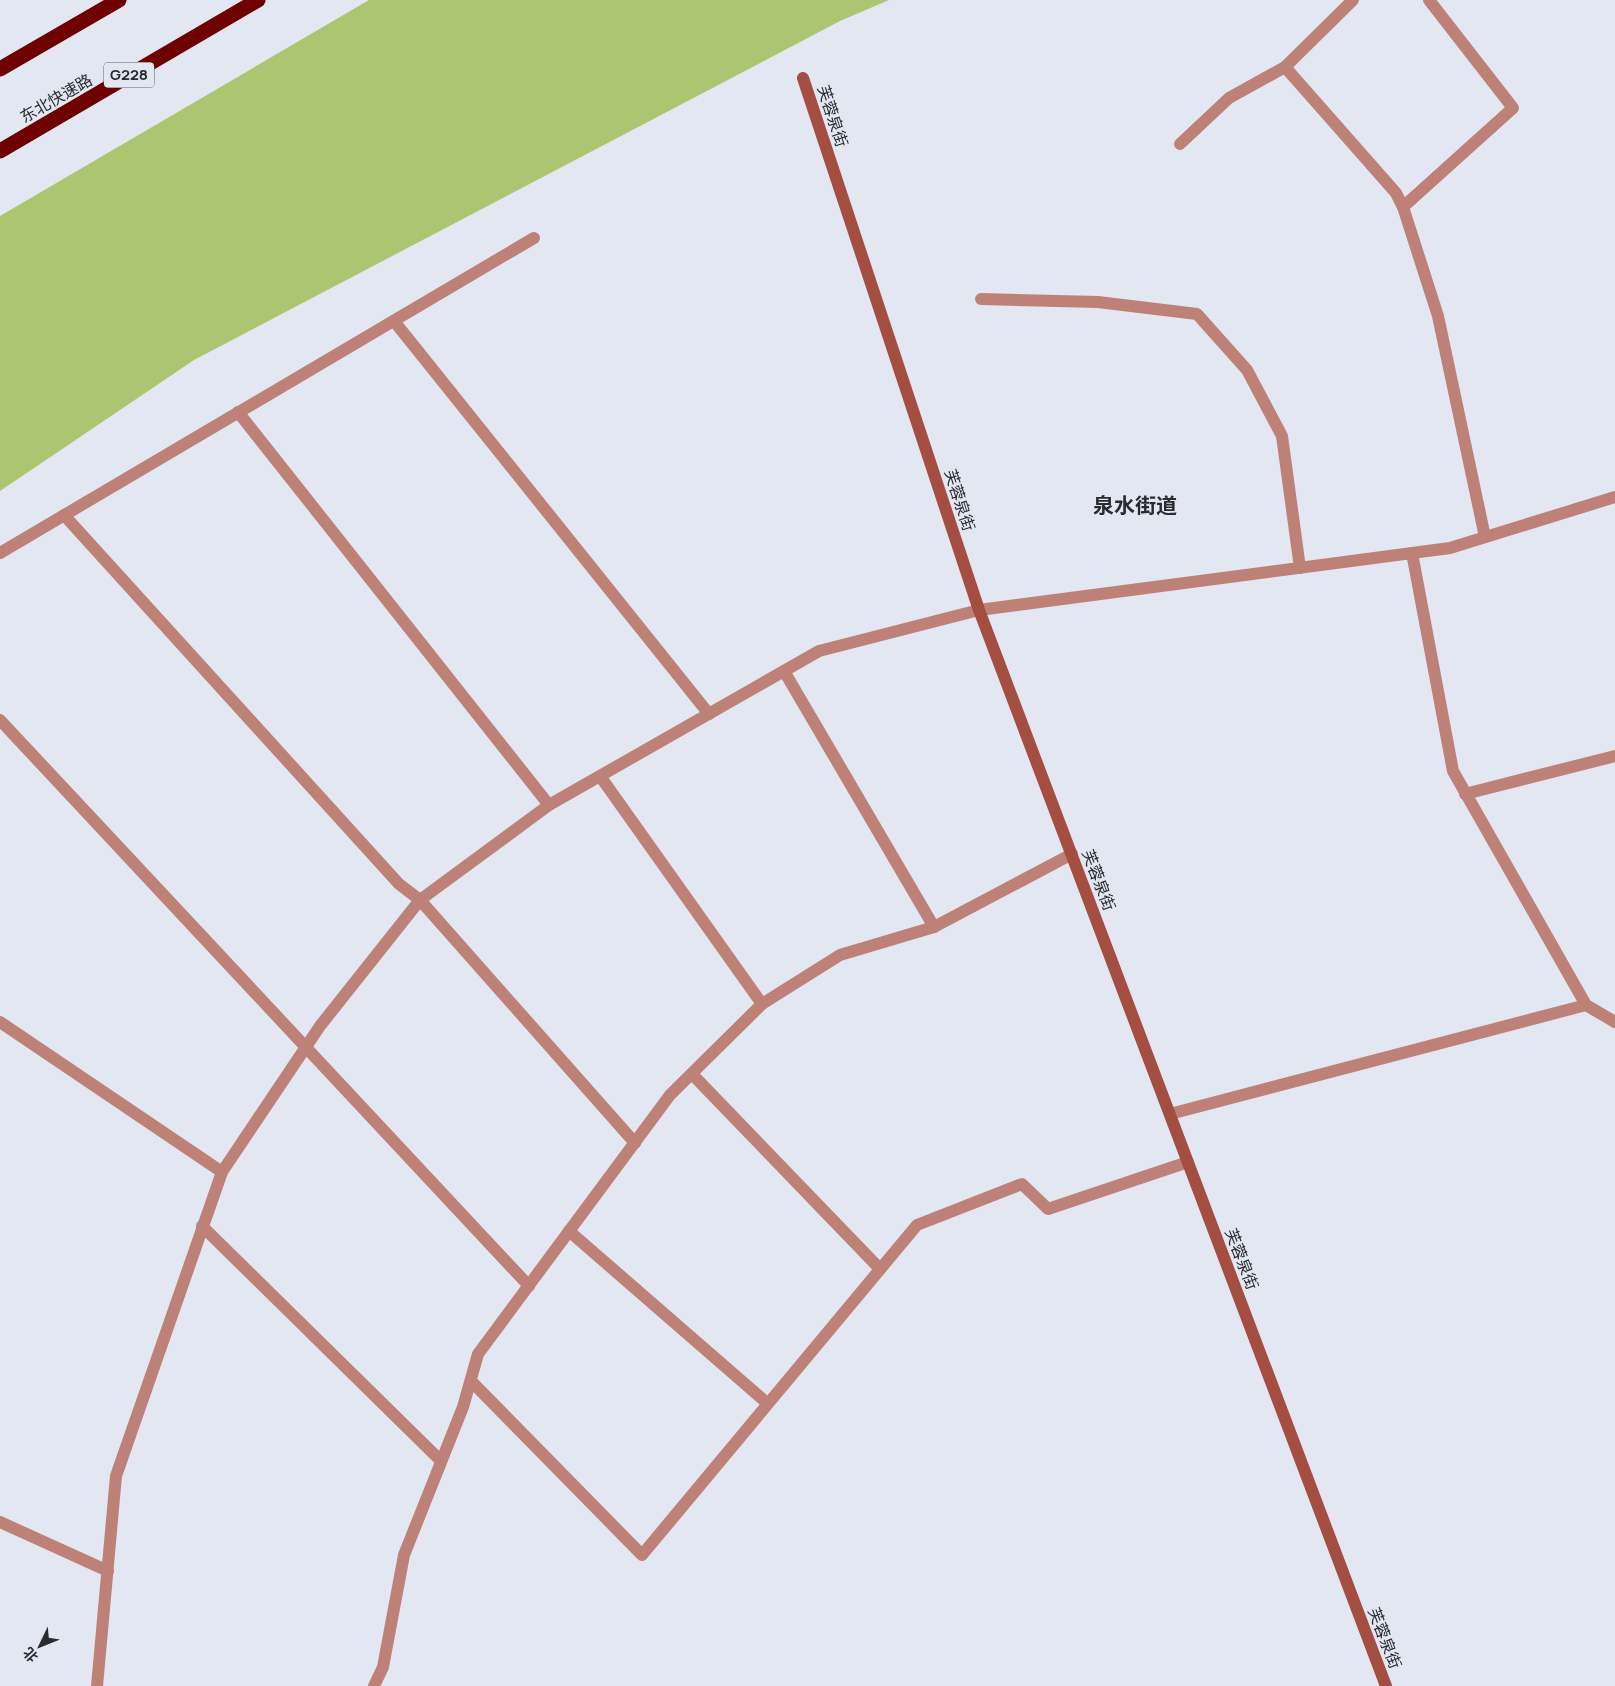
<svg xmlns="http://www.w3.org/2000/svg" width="1615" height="1686" font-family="Manrope,'Noto Sans SC',sans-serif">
<rect width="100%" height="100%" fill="#e2e7f2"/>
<path fill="#acc570" d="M369,0H889L840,21L194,360L0,491V216Z"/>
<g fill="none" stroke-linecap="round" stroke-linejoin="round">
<g stroke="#be8177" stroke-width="12">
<path d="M1180,144L1229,98L1285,67L1396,193L1403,207L1438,316L1485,537"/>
<path d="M981,299L1098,302L1197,314L1247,370L1282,436L1300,568"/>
<path d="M394,321L709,714"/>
<path d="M238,412L549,805"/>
<path d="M64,515L399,884L420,900L635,1143"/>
<path d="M1412,553L1453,771L1586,1005L1615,1022"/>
<path d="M784,671L934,927"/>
<path d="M0,720L529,1286"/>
<path d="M600,776L762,1004"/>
<path d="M1465,794L1615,756"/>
<path d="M0,1022L222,1172"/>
<path d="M692,1074L880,1269"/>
<path d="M1170,1114L1586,1005"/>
<path d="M202,1226L441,1461"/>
<path d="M569,1231L767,1403"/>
<path d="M471,1381L642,1555L917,1225L1022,1184L1048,1209L1188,1162"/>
<path d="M0,1522L108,1571"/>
<path d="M374,1686L383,1667L404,1555L463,1407L478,1354L670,1095L762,1004L840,955L934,927L1072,854"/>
</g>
<g stroke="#be8177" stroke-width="12">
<path d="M1285,67L1353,0"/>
<path d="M1403,207L1513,108L1429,0"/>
<path d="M0,553L534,238"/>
<path d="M97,1686L116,1476L222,1172L320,1026L420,900L549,805L819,651L979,610L1450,548L1615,497"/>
</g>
<path stroke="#a44d41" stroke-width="12" d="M803,78L979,610L1386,1686"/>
<g stroke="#6e0000" stroke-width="15">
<path d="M0,69L119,0"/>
<path d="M0,151L258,0"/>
</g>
</g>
<g text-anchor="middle" stroke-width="4.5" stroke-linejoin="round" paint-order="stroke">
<rect fill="#e2e7f2" stroke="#60636a" stroke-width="1" x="104" y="62.5" width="50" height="25" rx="4"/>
<g font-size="15" font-weight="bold" fill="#292b2f">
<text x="129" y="80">G228</text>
</g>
<g font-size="16" fill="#292b2f" stroke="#e2e7f2">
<text transform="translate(56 98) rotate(-30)" y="6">东北快速路</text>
<text transform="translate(833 116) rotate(72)" y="6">芙蓉泉街</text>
<text transform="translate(960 500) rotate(72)" y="6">芙蓉泉街</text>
<text transform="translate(1099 880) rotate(69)" y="6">芙蓉泉街</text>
<text transform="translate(1242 1259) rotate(69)" y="6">芙蓉泉街</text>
<text transform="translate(1385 1638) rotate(69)" y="6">芙蓉泉街</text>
</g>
<g font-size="21" font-weight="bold" fill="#292b2f" stroke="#e2e7f2">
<text x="1135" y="513">泉水街道</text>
</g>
</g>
<g transform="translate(40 1646) rotate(227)" stroke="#e2e7f2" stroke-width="4" paint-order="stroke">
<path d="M0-4L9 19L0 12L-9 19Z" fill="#292b2f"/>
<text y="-8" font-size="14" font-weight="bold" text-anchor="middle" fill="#292b2f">北</text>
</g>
</svg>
